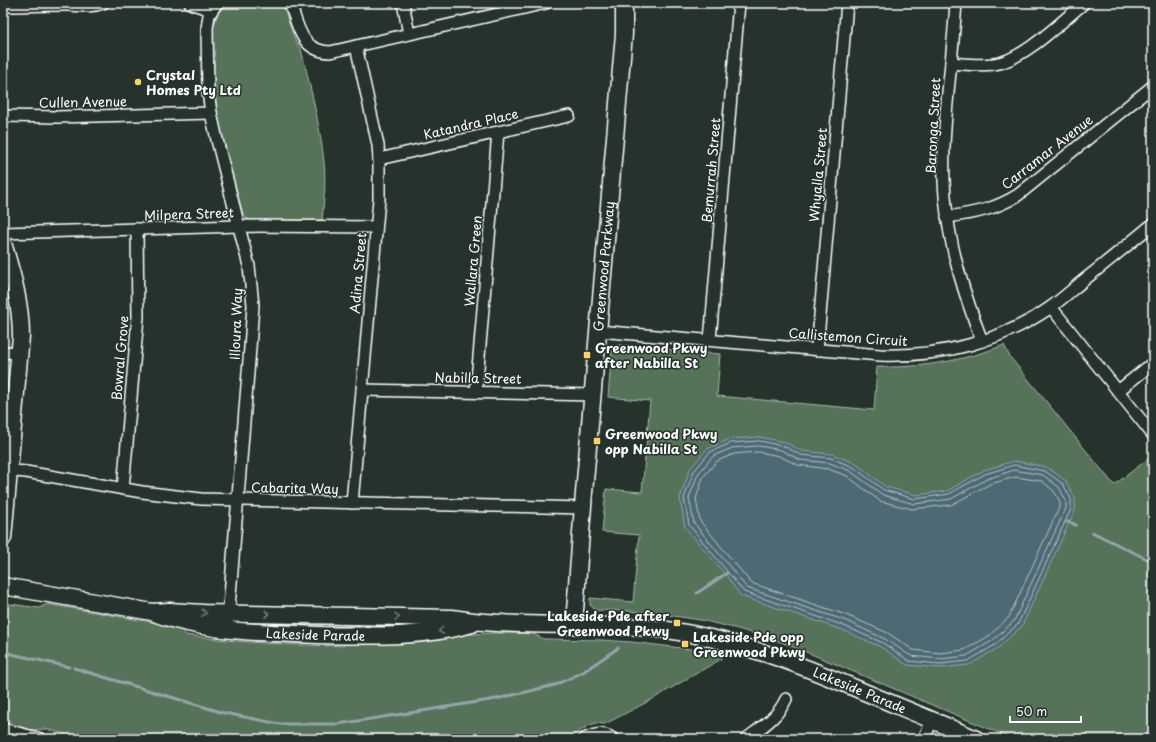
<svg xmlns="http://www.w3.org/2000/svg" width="1156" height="742" font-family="'Playpen Sans',sans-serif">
<rect width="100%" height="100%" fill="#26332d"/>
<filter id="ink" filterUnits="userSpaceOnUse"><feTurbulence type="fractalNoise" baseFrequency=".025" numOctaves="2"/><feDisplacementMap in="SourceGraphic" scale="8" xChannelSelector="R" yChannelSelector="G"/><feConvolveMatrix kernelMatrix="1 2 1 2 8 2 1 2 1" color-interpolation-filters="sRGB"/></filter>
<g filter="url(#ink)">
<g fill="#567259" stroke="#aab8ac">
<path d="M227,3H282L295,40L301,49C310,86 320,124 324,162C326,181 324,201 322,220H251L246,218L243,214L219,127L213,83V28L218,13Z"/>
<path d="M618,345L720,354L717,396L874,410L877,367C922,368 963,361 1004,345L1010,357L1114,485L1153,455V739H1013L821,658L781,642L738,629L701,620L674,616L629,611L595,610L590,605V598L633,602L639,535L602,532L606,489L642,492L650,401L608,397L612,350Z"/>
<path d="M3,603L39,608L47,604L180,627L186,635C238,643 290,645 343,646L351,641L491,633H531L544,639L601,640L631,642L690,649L722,656L721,659L651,700L605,724L596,723L588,726L568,739H67L65,735L62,733L45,729L31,730L3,723Z"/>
<path d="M323,619V630L281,628L266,622Z"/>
<path d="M329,619L444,625L328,630Z"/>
</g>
<path fill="#4e6973" stroke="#95a5ab" d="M760,437L784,442L802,451L832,454L855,463L886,487L916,495L947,491L984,470L1014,461L1047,467L1066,481L1075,499V510L1022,626L998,648L969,665L940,668L907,665L881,647L840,629L741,596L725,574L685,527L680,498L690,469L707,449L730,439Z"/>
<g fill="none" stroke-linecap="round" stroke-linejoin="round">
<g stroke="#b8c3c7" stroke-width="1">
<path d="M760,441L783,446L801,455L831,458L853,467L884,490L915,499L949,494L985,474L1014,465L1045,471L1063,484L1071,499V509L1018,624L995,645L968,661L940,664L909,661L883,643L842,625L744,592L689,525L684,498L694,471L710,452L731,443Z"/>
<path d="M759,446L781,450L800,460L830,463L850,471L883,495L914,504L951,499L987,479L1014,470L1043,475L1059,487L1066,501V508L1014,621L992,641L966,656L940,659L911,656L885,639L844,620L747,588L694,523L689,498L698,474L713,456L732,448Z"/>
<path d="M759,452L779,456L798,465L828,469L847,476L880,501L912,509L951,505L990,484L1015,477L1042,481L1054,491L1060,502V506L1009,617L989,636L964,650L940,653L913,650L888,633L846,615L751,583L700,521L696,499L703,477L717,461L734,454Z"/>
</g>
<g stroke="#95a5ab" stroke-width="3">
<path d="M1066,522H1069L1076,525"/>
<path d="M1092,532L1153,562"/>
<path d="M697,593L727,573"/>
<path d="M3,652L69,667"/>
<path d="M74,668L224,713L280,724H338L403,714L496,699L555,685L583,672L618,648"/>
</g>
<defs>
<g id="street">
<path d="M190,3L211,10"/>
<path d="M217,3L209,15L207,28L208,91L211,113L217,140L249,266L253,305L250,348L228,620"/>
<path d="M290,3C298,26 301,51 330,52L546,3"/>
<path d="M403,3L409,34"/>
<path d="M956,3C954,29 952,56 949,82C945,123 941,164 946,206C951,253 965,296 982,341"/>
<path d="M3,6C24,6 45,5 66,5C79,5 90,8 103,3"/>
<path d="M951,63C965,64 979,66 994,64C1022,61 1062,21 1084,3"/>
<path d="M3,116L57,117L211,113"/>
<path d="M379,159L569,116"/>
<path d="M947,217C974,213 994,210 1018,195L1153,86"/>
<path d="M3,233L240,226L376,227"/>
<path d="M1051,307L1153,435"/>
<path d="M598,331L880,355C940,357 1001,342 1051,307C1062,299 1073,289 1084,280C1107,262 1130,243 1153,224"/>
<path d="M710,340L739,3"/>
<path d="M817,350L847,3"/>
<path d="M3,352L19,353"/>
<path d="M362,390L593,395"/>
<path d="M1118,391L1153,363"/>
<path d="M476,392L498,132"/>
<path d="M3,470L26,472L142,492L201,499L583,508"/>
<path d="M123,489L138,317L137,229"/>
<path d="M352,503L379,199V159L378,145L356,46"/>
<path d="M3,729L41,739"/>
<path d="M584,739C594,735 603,731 613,739"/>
<path d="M746,739C762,727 778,717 786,699"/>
<path d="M924,739L932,720"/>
</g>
<g id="secondary">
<path d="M3,243C12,273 21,303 21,336L3,538"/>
<path id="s1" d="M3,586L152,612C201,632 265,633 317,635C369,636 422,638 472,624"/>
<path id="s2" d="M152,612L169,611L204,613L451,618C525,630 600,620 674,631C740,641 801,665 862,691C900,707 938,722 976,739"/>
<path id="s3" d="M574,624L584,493L624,34V3"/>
</g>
</defs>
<use href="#street" stroke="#fff" stroke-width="14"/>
<use href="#secondary" stroke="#fff" stroke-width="19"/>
<use href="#street" stroke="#26332d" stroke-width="11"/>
<use href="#secondary" stroke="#26332d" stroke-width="16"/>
</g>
<defs><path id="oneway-chevron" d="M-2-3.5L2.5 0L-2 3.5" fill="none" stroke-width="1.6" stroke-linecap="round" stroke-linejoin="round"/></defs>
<g stroke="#727a76">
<use href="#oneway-chevron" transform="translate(204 613) rotate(2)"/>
<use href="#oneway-chevron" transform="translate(267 614) rotate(1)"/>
<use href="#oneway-chevron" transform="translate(397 617) rotate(1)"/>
<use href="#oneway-chevron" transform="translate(441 631) rotate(173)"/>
</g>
</g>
<g fill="#ffd166" stroke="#26332d" stroke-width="1.5">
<circle cx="138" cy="82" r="4"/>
<rect x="583" y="351" width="8" height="8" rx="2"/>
<rect x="593" y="437" width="8" height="8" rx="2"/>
<rect x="673" y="619" width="8" height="8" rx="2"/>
<rect x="681" y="640" width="8" height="8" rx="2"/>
</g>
<g text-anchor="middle" stroke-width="3" stroke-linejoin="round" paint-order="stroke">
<g font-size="13" font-weight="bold" fill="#fff" stroke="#26332d" text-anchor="start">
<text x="146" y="80">Crystal<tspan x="146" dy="15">Homes Pty Ltd</tspan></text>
<text x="595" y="353">Greenwood Pkwy<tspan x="595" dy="15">after Nabilla St</tspan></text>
<text x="605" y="439">Greenwood Pkwy<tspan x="605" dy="15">opp Nabilla St</tspan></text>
<text x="669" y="621" text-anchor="end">Lakeside Pde after<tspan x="669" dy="15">Greenwood Pkwy</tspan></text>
<text x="693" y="642">Lakeside Pde opp<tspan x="693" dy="15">Greenwood Pkwy</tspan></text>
</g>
<g font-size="13" fill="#fff" stroke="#26332d">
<text transform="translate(83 102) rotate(-1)" y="5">Cullen Avenue</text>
<text transform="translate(471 124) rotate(-13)" y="5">Katandra Place</text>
<text transform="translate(933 126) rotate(-87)" y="5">Baronga Street</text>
<text transform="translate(1047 152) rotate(-38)" y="5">Carramar Avenue</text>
<text transform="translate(711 170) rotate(-85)" y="5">Bemurrah Street</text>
<text transform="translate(818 175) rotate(-85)" y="5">Whyalla Street</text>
<text transform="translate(189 214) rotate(-2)" y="5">Milpera Street</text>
<text transform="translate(473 261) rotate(-85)" y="5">Wallara Green</text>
<text dy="5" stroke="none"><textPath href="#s3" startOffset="359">Greenwood Parkway</textPath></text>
<text transform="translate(358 273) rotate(-85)" y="5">Adina Street</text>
<text transform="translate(236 324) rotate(-88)" y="5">Illoura Way</text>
<text transform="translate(848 337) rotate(4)" y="5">Callistemon Circuit</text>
<text transform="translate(120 358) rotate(-85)" y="5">Bowral Grove</text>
<text transform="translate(478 378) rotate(1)" y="5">Nabilla Street</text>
<text transform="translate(295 488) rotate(1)" y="5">Cabarita Way</text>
<text dy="5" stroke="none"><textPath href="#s1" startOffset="317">Lakeside Parade</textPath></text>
<text dy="5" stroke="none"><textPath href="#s2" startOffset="718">Lakeside Parade</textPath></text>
</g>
</g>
<rect width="1156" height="742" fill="none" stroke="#26332d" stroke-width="16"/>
<rect x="8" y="8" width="1140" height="726" fill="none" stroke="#fff" stroke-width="1.5" filter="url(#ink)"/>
<path d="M1010 716v6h71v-6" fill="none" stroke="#ffffff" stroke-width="2"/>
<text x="1016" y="716" font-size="12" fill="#ffffff" stroke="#26332d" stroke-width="3" paint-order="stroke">50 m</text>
</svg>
